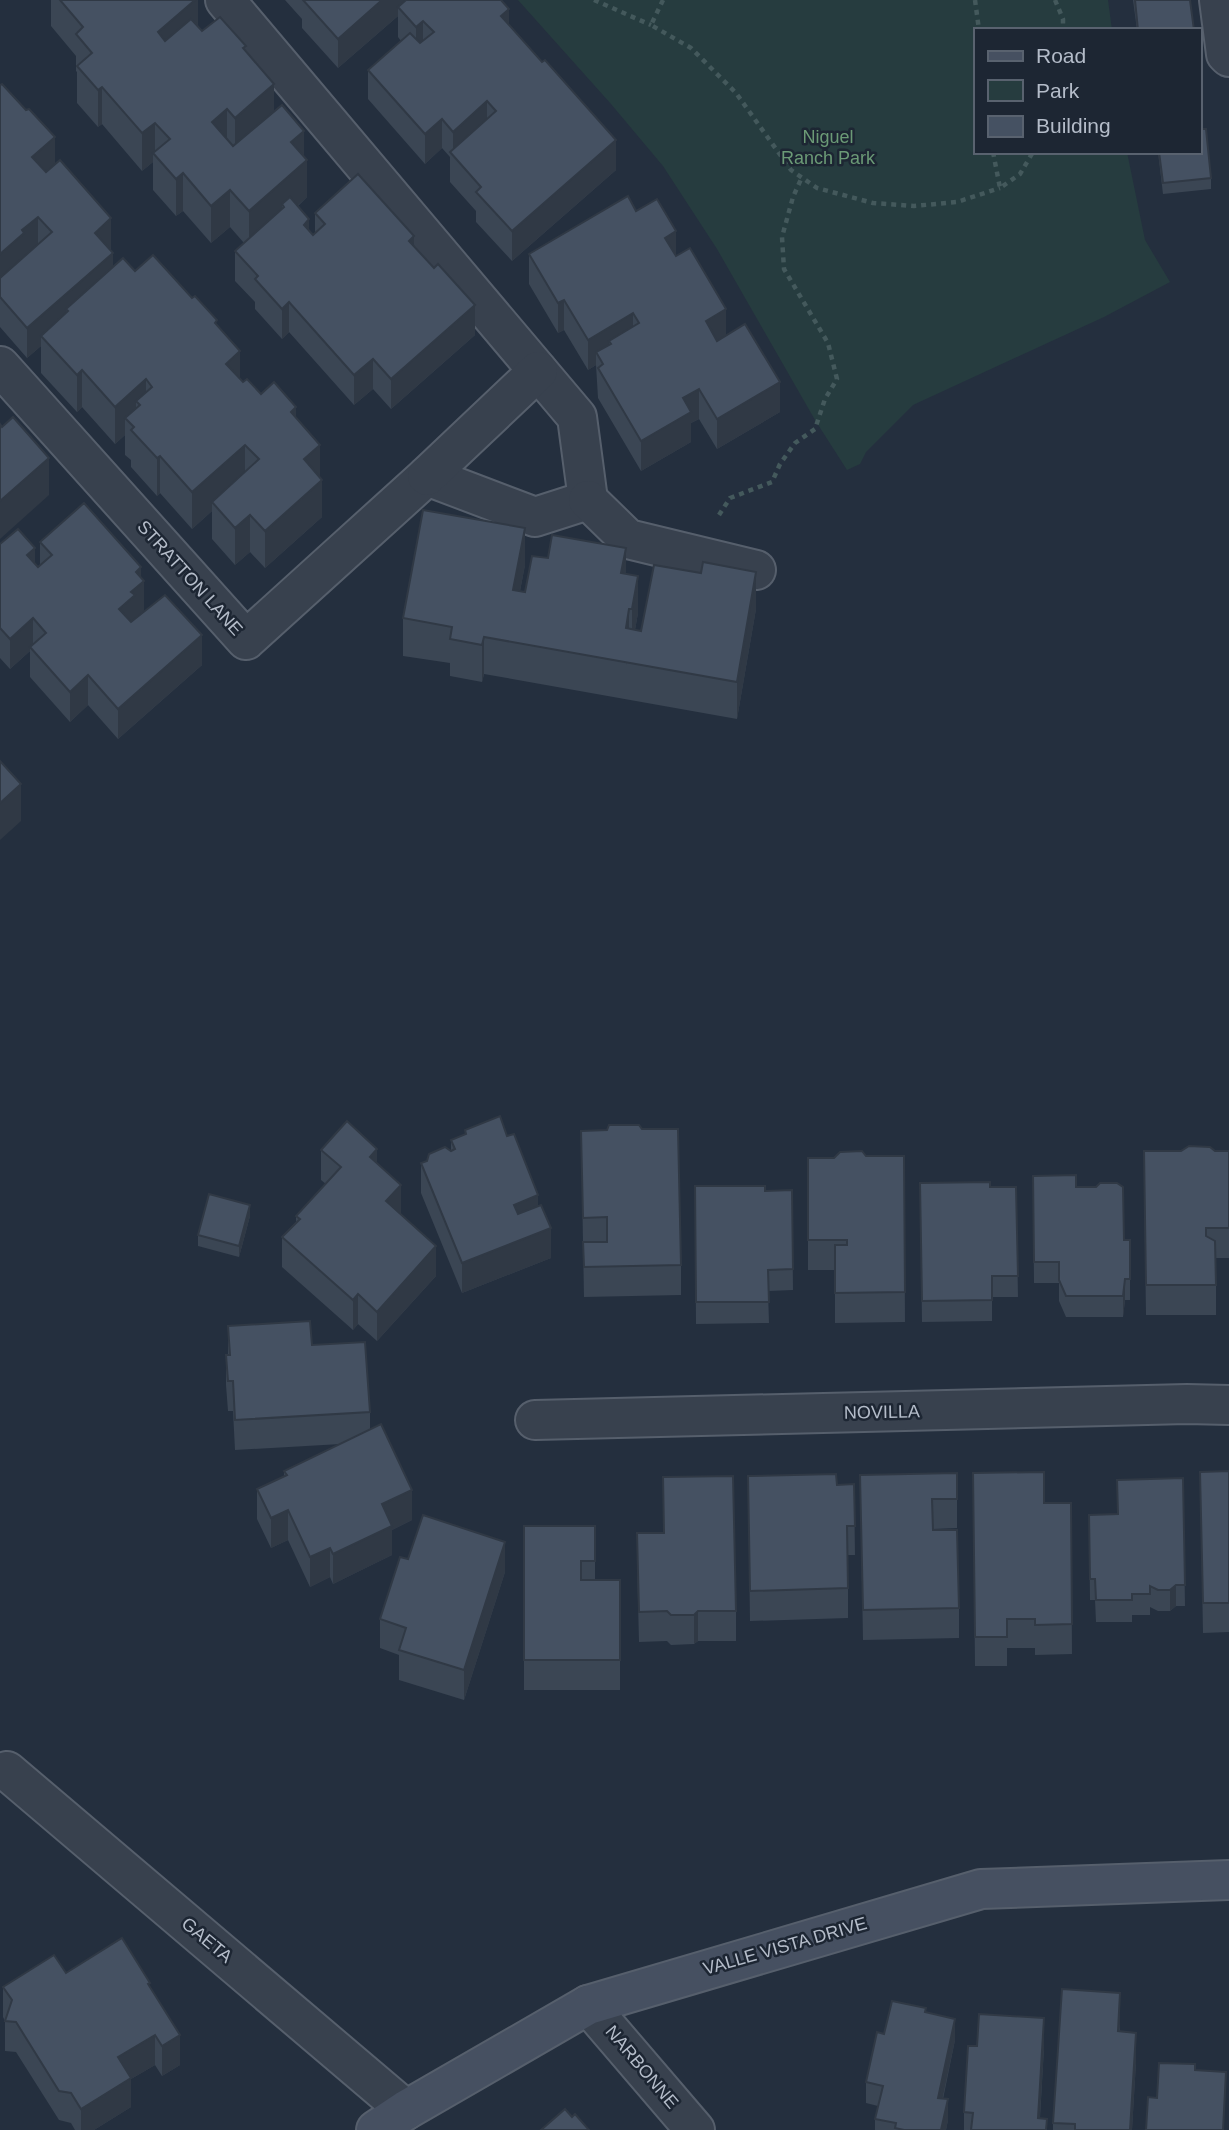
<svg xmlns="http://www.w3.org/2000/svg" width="1229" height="2130" font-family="Arial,sans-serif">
<rect width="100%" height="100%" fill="#242f3e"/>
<path fill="#263c3f" d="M518,0H1108L1112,30H975V152H1127L1145,240L1170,282L1104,317L913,405L866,452L860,464L847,470L815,420L717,249L663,166L611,104Z"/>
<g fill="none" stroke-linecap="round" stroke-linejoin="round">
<defs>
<g id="street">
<path d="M1219,0L1226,54L1229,57"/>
<path d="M0,366L246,640L427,476L535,517L588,500L577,417L225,0"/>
<path d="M427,476L538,371"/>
<path d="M588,500L628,539L756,570"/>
<path d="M535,1420L1187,1404L1229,1405"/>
<path d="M7,1771L406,2110"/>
<path d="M588,2005L695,2130"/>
</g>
<path id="secondary" d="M376,2130L406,2110L588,2005L981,1889L1229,1880"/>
</defs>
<use href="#street" stroke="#565f6c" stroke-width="42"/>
<use href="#secondary" stroke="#565f6c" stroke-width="42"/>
<g stroke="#44595c" stroke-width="4.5" stroke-dasharray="5 5" stroke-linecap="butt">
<path d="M594,0L651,25"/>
<path d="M663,0L651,25L691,48L736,93L791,170L817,188L873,203L914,206L957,202L1000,188"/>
<path d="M975,0L979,30"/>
<path d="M1055,0L1063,19V30"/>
<path d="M993,152L1000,188L1020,174L1033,152"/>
<path d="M719,515L730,498L772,482L780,464L795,443L815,429L825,399L837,379L828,343L784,269L782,237L793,197L802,177"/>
</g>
<use href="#street" stroke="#38414e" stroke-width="38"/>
<use href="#secondary" stroke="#465061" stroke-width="38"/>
</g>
<g fill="#3b4654">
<path d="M51,0H198V27L202,31L246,52L274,112L304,157L307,197L298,206L309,231L313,235L315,233V213L414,247L475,335L391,409L373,389L354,405L289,332L282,339L255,309V302L235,281V251L244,243L230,227L211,243L183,211L176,216L153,190V162L142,171L102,124L98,127L77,103V72L76,71V56L51,26Z"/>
<path d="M285,0H501L509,25L616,170L512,261L476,222V211L450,182V157L442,148L425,164L368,99V70L401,41L398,37V16L338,68L302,28V19Z"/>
<path d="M1133,0H1190L1194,30H1137Z"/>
<path d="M1199,80L1201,95V106H1199Z"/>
<path d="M0,85L111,248L110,250L113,268L135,271L217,326L240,379L243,382L296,418L320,477L322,517L265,568L250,552L235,565L212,539V511L192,529L160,493L157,496L131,467V460L125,455V435L115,444L82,407L77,412L41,373V346L27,358L0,327Z"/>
<path d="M1158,152H1199L1211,178V189L1163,194Z"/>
<path d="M636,211L676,255L726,335L780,412L717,449L699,419L691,423V442L641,471L598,398L596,365L588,370L564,330L558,333L529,284V254Z"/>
<path d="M40,542L141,577L144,611L135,619L202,665L118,739L88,705L70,722L30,677V651L10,669L0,658V544L35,563L38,567L40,565Z"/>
<path d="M525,565L520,591L525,592L626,574L638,613L635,630L641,631L756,609L737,719L484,674L482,682L450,676V663L403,656V618Z"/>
<path d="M465,1130L507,1136L538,1206L551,1258L462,1293L421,1193V1163L451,1151V1140L465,1134Z"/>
<path d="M581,1131L681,1265V1295L584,1297Z"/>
<path d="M321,1150L377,1164L401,1215L436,1276L377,1341L358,1324L353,1330L282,1267V1237L296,1222V1216L326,1184L321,1180Z"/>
<path d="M1215,1151H1229V1258H1216V1315H1146L1144,1181Z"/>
<path d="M866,1156H904L905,1322L835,1323V1270H808V1158Z"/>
<path d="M1033,1176L1076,1187L1124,1240H1130V1300H1125L1123,1317H1066L1059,1301V1283H1034Z"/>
<path d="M920,1183L990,1187H1016L1018,1297H992V1321L922,1322Z"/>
<path d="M695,1186L765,1191L792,1190L793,1290L768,1291L769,1323L696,1324Z"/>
<path d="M250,1216L239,1257L198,1246V1235Z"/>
<path d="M228,1326L312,1345L370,1412V1430L412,1520L392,1530V1555L333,1584L330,1577L310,1587L288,1540L271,1548L257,1519V1489L284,1476V1471L341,1444L235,1450L233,1411H228L226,1385V1355H228Z"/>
<path d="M1229,1471V1632L1203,1633L1200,1472Z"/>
<path d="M957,1473V1528L933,1529L959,1608V1638L863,1640L860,1475Z"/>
<path d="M973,1473L1044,1503H1071L1072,1654L1035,1655V1648H1007V1666H975Z"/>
<path d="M748,1476L837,1485L854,1484L855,1555H848V1618L750,1621Z"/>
<path d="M663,1477L736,1611V1641H698L694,1644L671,1645L667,1641L639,1642L637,1563L663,1533Z"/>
<path d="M1183,1478L1185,1606H1176L1170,1611H1158L1150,1607V1615H1132V1622H1096L1095,1600H1090L1089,1515L1118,1514Z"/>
<path d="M524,1526H595V1580H620V1690H524Z"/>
<path d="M408,1559L505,1572L464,1700L399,1680V1655L380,1648V1619Z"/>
<path d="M66,1973L150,1988L180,2065L162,2076L155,2065L131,2079V2107L94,2130H75L71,2123L59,2120L16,2052L5,2051V2021L3,2017V1987Z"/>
<path d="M926,2012L955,2040L943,2099L948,2120L946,2130H875V2119L878,2106L866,2103V2082L884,2034Z"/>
<path d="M1120,2022V2031L1136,2062L1132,2130H1053V2123Z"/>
<path d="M977,2046L1044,2048L1040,2118L1047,2130H964V2112Z"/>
</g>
<g fill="#303945">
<path d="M195,0H198V34L158,69V32Z"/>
<path d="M382,0H417L398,7V16L338,68V39Z"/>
<path d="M509,9V39L501,16Z"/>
<path d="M423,21V51L416,57V27Z"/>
<path d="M274,84V122L235,155V118Z"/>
<path d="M102,87V124L98,127V90Z"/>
<path d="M487,101V131L453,156V132Z"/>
<path d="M227,109V146L212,122Z"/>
<path d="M442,119V148L425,164V134Z"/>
<path d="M155,123V155L153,153V162L142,171V133Z"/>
<path d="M304,131V163L307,160V197L284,218V207L282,204V220L249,248V211L291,142Z"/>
<path d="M55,137V167L32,187V157Z"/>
<path d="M616,140V170L512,261V231Z"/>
<path d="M183,173V211L176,216V179Z"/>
<path d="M230,190V227L211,243V206Z"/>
<path d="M38,217V246L0,284V254L22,230Z"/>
<path d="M111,218V248L95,263V233Z"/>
<path d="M309,219V249L304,225Z"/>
<path d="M676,231V261L665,238Z"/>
<path d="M414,236V266L409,241Z"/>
<path d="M113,253V283L68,311L66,309V324L41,336V346L27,358V328Z"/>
<path d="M564,300V330L558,333V303Z"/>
<path d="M289,302V332L282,339V309Z"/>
<path d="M475,305V335L391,409V379Z"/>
<path d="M726,309V339L706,351V321Z"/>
<path d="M633,313V343L611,344L609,341V357L596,352V365L588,370V340Z"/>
<path d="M240,351V389L226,364Z"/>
<path d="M373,359V389L354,405V375Z"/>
<path d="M82,370V407L77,412V375Z"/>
<path d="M146,379V416L140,405L136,401V425L125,418V435L115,444V407Z"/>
<path d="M780,382V412L717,449V419Z"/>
<path d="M699,389V419L691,423V442L641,471V441L683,398Z"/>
<path d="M296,407V444L291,412Z"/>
<path d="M245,445V482L212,502V511L192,529V492Z"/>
<path d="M320,445V481L322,480V517L265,568V531L304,459Z"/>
<path d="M160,456V493L157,496V458Z"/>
<path d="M49,458V495L0,539V501Z"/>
<path d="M250,515V552L235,565V528Z"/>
<path d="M525,528V565L513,627V590Z"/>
<path d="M35,548V578L27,555Z"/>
<path d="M626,548V585L621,573Z"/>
<path d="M141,567V584L144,581V611L135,619L119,639V609L131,592L136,572Z"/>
<path d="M756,572V609L737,719V682Z"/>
<path d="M638,576V613L632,647V609Z"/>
<path d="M629,609V646L626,665V628Z"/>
<path d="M33,618V648L30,647V651L10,669V639Z"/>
<path d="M202,635V665L118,739V709Z"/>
<path d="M484,637V674L482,682V645Z"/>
<path d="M88,675V705L70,722V692Z"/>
<path d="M21,784V821L0,840V803Z"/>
<path d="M377,1149V1179L370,1157Z"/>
<path d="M401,1185V1215L386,1201Z"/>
<path d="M538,1195V1225L514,1235V1205Z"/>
<path d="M250,1205V1216L239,1257V1246Z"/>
<path d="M551,1228V1258L462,1293V1263Z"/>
<path d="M436,1246V1276L377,1341V1312Z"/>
<path d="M1125,1279V1300L1123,1317V1296Z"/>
<path d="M358,1294V1324L353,1330V1300Z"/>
<path d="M412,1490V1520L392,1530V1555L333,1584V1554L382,1504Z"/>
<path d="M288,1510V1540L271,1548V1518Z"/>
<path d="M505,1542V1572L464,1700V1670Z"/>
<path d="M330,1548V1577L310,1587V1557Z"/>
<path d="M1176,1585V1606L1170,1611V1590Z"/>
<path d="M698,1611V1641L694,1644V1615Z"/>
<path d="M1120,1993V2022L1118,2061V2031Z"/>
<path d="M1044,2018V2048L1039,2130L1038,2118Z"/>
<path d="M955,2019V2040L938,2119V2098Z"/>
<path d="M1136,2033V2062L1132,2130H1130Z"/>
<path d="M155,2035V2065L131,2079V2107L94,2130H81V2109L118,2057Z"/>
<path d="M180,2035V2065L162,2076V2046Z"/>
<path d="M948,2099V2120L946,2130H941Z"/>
</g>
<g fill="#455162" stroke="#303945" stroke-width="2">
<path d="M60,0H195L158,32L165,41L191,19L202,31L220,17L246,46L243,48L274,84L235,118L227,109L212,122L233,146L282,105L304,131L291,142L307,160L249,211L230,190L211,206L183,173L176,179L153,153L170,139L155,123L142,133L102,87L98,90L77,66L92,53L76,34L83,27Z"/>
<path d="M303,0H382L338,39Z"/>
<path d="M406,0H501L509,9L501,16L542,62L545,60L616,140L512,231L476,192L481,187L450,152L496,111L487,101L453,132L442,119L425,134L368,70L410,33L420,43L434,32L423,21L416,27L398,7Z"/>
<path d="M1135,0H1190L1194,30H1138Z"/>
<path d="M2,84L26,110L29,109L55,137L32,157L46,172L60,160L111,218L95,233L113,253L27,328L0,297V278L52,232L38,217L22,230L24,233L0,254V85Z"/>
<path d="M1199,129H1206L1211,178L1163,183L1159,152H1199Z"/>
<path d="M358,174L414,236L409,241L434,268L438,264L475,305L391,379L373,359L354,375L289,302L282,309L255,279L258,276L235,251L284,207L282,204L290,197L309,219L304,225L313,235L325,224L315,213Z"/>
<path d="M628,196L636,211L657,199L676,231L665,238L676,256L690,248L726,309L706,321L717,341L745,324L780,382L717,419L699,389L683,398L691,412L641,441L598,368L603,364L596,352L611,344L609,341L639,323L633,313L588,340L564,300L558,303L529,254Z"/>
<path d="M153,255L192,298L195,296L217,320L215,323L240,351L226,364L243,382L247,379L261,394L274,382L296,407L291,412L320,445L304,459L322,480L265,531L250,515L235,528L212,502L259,459L245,445L192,492L160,456L157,458L131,430L134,427L125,418L140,405L136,401L152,387L146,379L115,407L82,370L77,375L41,336L68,311L66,309L123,258L135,271Z"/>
<path d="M13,417L49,458L0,501V424L2,427Z"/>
<path d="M84,503L141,567L136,572L144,581L131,592L135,595L119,609L131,622L165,595L202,635L118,709L88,675L70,692L30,647L46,633L33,618L10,639L0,628V544L18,529L35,548L27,555L38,567L52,555L40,542Z"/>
<path d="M423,510L525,528L513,590L525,592L532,556L548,558L552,535L626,548L621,573L638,576L632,609H629L626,628L641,631L654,565L701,573L703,562L756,572L737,682L484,637L482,645L450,639L452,627L403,618Z"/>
<path d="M0,761L21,784L0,803Z"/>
<path d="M500,1116L507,1136L514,1134L538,1195L514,1205L518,1214L541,1205L551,1228L462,1263L421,1163L427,1161L429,1154L445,1147L451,1151L455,1149L451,1140L466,1134L465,1130Z"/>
<path d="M347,1121L377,1149L370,1157L401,1185L386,1201L436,1246L377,1312L358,1294L353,1300L282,1237L300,1219L296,1216L341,1167L321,1150Z"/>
<path d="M609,1125H639L642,1129H678L681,1265L584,1267L583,1242H607V1217L583,1218L581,1131L607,1130Z"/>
<path d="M1189,1146L1210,1147L1215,1151H1229V1228H1206V1236L1215,1241L1216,1285H1146L1144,1151H1181Z"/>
<path d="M862,1151L866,1156H904L905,1292L835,1293V1245H847V1240H808V1158H834L840,1152Z"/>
<path d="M1076,1175V1187H1096L1100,1183H1117L1123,1187L1124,1240H1130V1279H1125L1123,1296H1066L1059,1280V1262H1034L1033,1176Z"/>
<path d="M990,1182V1187H1016L1018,1276H992V1300L922,1301L920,1183Z"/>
<path d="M695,1186H765V1191L792,1190L793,1269L768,1270L769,1302H696Z"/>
<path d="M209,1194L250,1205L239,1246L198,1235Z"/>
<path d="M310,1321L312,1345L365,1342L370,1412L235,1420L233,1381H228L226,1355H230L228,1326Z"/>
<path d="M381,1424L412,1490L382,1504L392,1526L333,1554L330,1548L310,1557L288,1510L271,1518L257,1489L287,1475L284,1471Z"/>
<path d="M1229,1471V1603H1203L1200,1472Z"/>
<path d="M1044,1472V1503H1071L1072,1624L1035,1625V1619H1007V1637H975L973,1473Z"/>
<path d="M957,1473V1499H932L933,1530H957L959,1608L863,1610L860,1475Z"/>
<path d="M836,1474L837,1485L854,1484L855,1526H847L848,1588L750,1591L748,1476Z"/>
<path d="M733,1476L736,1611H698L694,1615H671L667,1611L639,1612L637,1533H664L663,1477Z"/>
<path d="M1183,1478L1185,1585H1176L1170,1590H1158L1150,1586V1594H1132V1600H1096L1095,1579H1090L1089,1515L1118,1514L1117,1480Z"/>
<path d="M423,1515L505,1542L464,1670L399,1650L406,1628L380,1619L400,1557L408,1559Z"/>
<path d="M524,1526H595V1561H581V1580H620V1660H524Z"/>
<path d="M122,1938L150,1983L148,1984L180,2035L162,2046L155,2035L118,2057L131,2078L81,2109L71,2093L59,2091L16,2022L5,2021L12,2000L3,1987L54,1955L66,1973Z"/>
<path d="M1062,1989L1120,1993L1118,2031L1136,2033L1130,2130H1075V2124L1053,2123Z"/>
<path d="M892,2001L926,2008L925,2012L955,2019L938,2098L948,2099L941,2130H904L895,2128L896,2123L875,2119L883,2086L866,2082L877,2032L884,2034Z"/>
<path d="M979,2014L1044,2018L1038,2118L1047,2119L1046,2130H971L973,2113L964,2112L968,2046H977Z"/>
<path d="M1159,2063L1195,2064V2070L1226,2072L1223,2130H1146L1148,2097L1157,2098Z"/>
<path d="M565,2109L572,2117L575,2114L589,2130H541Z"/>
</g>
<g text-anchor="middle" stroke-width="5" stroke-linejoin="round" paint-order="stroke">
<g font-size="18" fill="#6b9a76" stroke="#1d2633">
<text x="828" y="143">Niguel<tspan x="828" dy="21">Ranch Park</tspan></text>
</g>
<g font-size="18" fill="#b4bcc9" stroke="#1d2633">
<text transform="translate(190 578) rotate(48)" y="6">STRATTON LANE</text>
<text transform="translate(882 1412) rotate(-1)" y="6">NOVILLA</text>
<text transform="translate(207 1940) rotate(40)" y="6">GAETA</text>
<text transform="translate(785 1946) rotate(-16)" y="6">VALLE VISTA DRIVE</text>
<text transform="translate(642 2067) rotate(50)" y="6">NARBONNE</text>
</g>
</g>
<rect x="974" y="28" width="228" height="126" fill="#1d2633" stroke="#59626f" stroke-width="2"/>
<rect x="988" y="51" width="35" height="10" fill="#465061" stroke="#59626f" stroke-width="2"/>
<text x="1036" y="63" font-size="21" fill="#b4bcc9">Road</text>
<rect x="988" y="80" width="35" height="21" fill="#263c3f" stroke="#59626f" stroke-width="2"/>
<text x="1036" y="98" font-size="21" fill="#b4bcc9">Park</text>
<rect x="988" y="116" width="35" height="21" fill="#455162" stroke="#59626f" stroke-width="2"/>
<text x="1036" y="133" font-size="21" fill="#b4bcc9">Building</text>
</svg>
